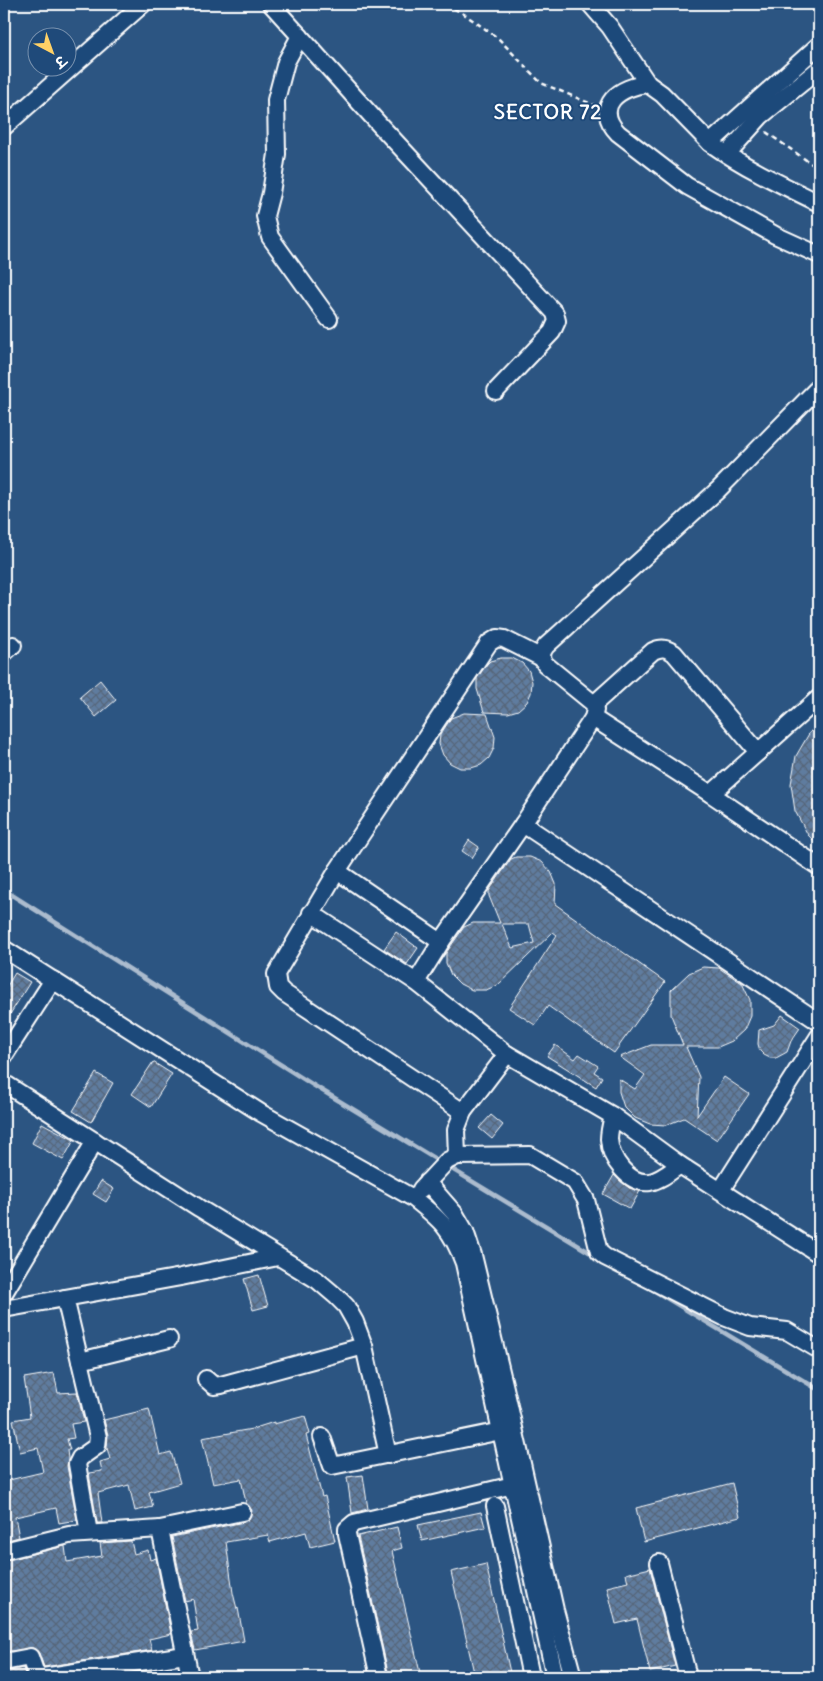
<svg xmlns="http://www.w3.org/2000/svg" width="823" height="1681" font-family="Delius,'Playpen Sans Deva',sans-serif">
<defs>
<pattern id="building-cross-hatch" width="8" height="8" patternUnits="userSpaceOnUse" patternTransform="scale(1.25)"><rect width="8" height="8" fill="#5e7c9f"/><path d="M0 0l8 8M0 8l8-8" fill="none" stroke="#56667a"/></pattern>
</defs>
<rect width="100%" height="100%" fill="#2c5582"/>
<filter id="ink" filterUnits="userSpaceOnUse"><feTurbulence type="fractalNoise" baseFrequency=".02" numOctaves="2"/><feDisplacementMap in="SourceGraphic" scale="10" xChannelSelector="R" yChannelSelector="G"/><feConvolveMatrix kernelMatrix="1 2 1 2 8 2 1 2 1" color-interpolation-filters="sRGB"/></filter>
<g filter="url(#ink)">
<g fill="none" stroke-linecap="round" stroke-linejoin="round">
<g stroke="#acbcce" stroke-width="4.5">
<path d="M4,890L313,1085L594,1255"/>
<path d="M650,1288L819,1390"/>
</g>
</g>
<g fill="url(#building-cross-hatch)" stroke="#fff" fill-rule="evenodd">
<path d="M501,658H512L522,663L529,671L532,682L531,693L527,702L518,710L508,713L484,712L477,689V678L487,664L490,661Z"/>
<path d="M100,680L116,700L96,717L80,697Z"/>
<path d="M464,713L487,714L495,737L494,748L489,758L481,765L471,768H460L450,763L443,755L439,744L440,735L451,718Z"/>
<path d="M819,723V846L808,835L795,811L791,784L796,756L810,732Z"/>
<path d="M469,840L479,847L472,858L462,851Z"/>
<path d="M516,857H530L542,862L551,872L556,884L555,904L665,982L614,1053L548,1006L535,1025L509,1008L557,935L553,932L498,985L486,990H472L460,984L451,975L446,963V953L464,927L473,923H500L489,896V891L511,859ZM502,924H529L534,943L512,948Z"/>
<path d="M396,932L418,948L407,964L384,949Z"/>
<path d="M703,967L719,968L742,983L750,1000V1016L744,1030L732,1041L718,1047H686L699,1077L697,1116L724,1077L749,1094L717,1140L684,1118L666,1125L650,1124L635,1118L624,1107L619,1092V1079L635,1089L645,1075L620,1057L651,1045H683L671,1015V990L689,973Z"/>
<path d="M15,973L30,982L4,1024V991Z"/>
<path d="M782,1015L800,1028L791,1041L787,1052L776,1058H770L764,1055L760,1051L758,1044L759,1030L774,1025Z"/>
<path d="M555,1045L575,1059L579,1054L598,1066L594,1072L602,1077L596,1087L547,1056Z"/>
<path d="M153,1062L172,1074L151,1107L132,1094Z"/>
<path d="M96,1073L113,1083L91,1122L73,1111Z"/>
<path d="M491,1115L503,1125L492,1139L479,1128Z"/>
<path d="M42,1123L74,1140L63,1160L32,1143Z"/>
<path d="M614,1175L629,1188L640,1191L630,1209L603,1194Z"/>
<path d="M101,1181L114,1189L106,1202L93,1194Z"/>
<path d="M259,1275L268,1306L253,1310L244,1279Z"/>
<path d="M54,1373L58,1393L77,1392L84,1422L71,1424L74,1438L67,1439L70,1450H67L68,1459L67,1466L77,1520L59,1523L56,1508L15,1517L19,1537L4,1541V1483L9,1482V1480L43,1472L38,1448L20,1452L13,1420L30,1417L24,1378Z"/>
<path d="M149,1409L160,1455L171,1452L180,1483L149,1492L153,1507L135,1511L129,1485L98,1493L102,1523H97L89,1473L102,1471L100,1462L110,1459L107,1448L108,1435L104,1420Z"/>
<path d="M305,1416L310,1434L306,1435L322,1497L325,1496L335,1541L310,1547L306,1532L270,1542L268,1535L226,1542L233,1593L237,1609L238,1608L244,1641L195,1650L191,1632L198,1631L193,1599L185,1601L172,1537L244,1522L249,1519L252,1510L246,1503L241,1479L213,1484L202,1438L252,1429L274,1422V1424Z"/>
<path d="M363,1475L368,1509L352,1513L347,1477Z"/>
<path d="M732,1483L740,1517L644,1542L636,1508Z"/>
<path d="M481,1512L485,1527L422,1541L418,1525Z"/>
<path d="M397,1527L402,1548L392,1551L421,1677H389L358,1536Z"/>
<path d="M131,1541L134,1554L148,1550L150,1560L156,1558L171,1634L149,1639L152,1650L44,1667L39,1653L33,1648L4,1652V1561L65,1546L67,1562L102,1556L100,1543Z"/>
<path d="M486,1564L511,1677H475L451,1572Z"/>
<path d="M650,1568L675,1666L650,1672L637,1619L616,1624L607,1587L628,1582L626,1574Z"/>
<path d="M23,1668L26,1677H4V1672Z"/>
</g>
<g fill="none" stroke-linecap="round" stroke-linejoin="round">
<defs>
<g id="minor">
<path d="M271,4L378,123L555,313L557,321L552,332L496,391"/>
<path d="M590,4L610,27L648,84"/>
<path d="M300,36L286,62L276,100L277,154L271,193L265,216L270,237L329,319"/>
<path d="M4,127L143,4"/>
<path d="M710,143L819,45"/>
<path d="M727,154L761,116L819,69"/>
<path d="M819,203C782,185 744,167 710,143L662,94L648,84C620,86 592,106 618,133L687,186L775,235L819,255"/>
<path d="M4,653L13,645"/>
<path d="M594,704L653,651C662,647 666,648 674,653L758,752"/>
<path d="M593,718L711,794L819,867"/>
<path d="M711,794L819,698"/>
<path d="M523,824L819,1022"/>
<path d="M337,871L441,942"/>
<path d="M311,913L416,982L507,1054L613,1116L680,1165L819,1254"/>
<path d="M4,949L261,1113L413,1198C441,1220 452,1230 464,1263L555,1677"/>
<path d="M416,982L441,942L523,824L593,718L595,710L594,704L545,664C541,657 541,653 546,646L718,490L819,387"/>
<path d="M4,1056L53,980"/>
<path d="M4,1083L199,1208L317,1280L337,1297L346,1306L355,1322L364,1346L388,1455"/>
<path d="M463,1112L284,993L278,987L276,974L337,871L489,643L497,638L504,639L542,658"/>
<path d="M613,1116C611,1124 609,1132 609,1139C610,1159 629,1185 650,1182C661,1180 671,1171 680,1165"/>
<path d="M457,1156L456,1130L463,1112L507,1054"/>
<path d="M427,1182L455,1214L465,1231L473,1255L505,1388L555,1610L573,1677"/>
<path d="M421,1189L447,1161L457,1156L530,1155L575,1182L586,1200L599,1252L605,1257L724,1317L750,1327L787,1331L819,1350"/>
<path d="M721,1190L819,1036"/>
<path d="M4,1293L95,1141"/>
<path d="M65,1298L98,1437L97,1446L80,1458L77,1464L89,1533"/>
<path d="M4,1309L181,1277L278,1257"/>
<path d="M80,1361L169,1339"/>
<path d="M206,1379L214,1386L221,1385L364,1346"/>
<path d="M322,1437L332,1466L501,1431"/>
<path d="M495,1506L531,1677"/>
<path d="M160,1529L190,1677"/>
<path d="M4,1551L69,1535L160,1529L242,1512"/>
<path d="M659,1563L688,1677"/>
<path d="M4,1662L30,1657L37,1677"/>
<path d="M43,1677L185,1655"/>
<path d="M379,1677L347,1534V1529L354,1523L513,1485"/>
</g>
</defs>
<use href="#minor" stroke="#fff" stroke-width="20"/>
<g stroke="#fff" stroke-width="2.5" stroke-dasharray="5 4" stroke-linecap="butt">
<path d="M446,4L464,14L498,38L541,83L594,105"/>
<path d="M766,132L819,169"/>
</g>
<use href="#minor" stroke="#1f4a7a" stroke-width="16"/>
</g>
</g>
<g text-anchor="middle" stroke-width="4" stroke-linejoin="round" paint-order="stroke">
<g font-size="20" font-weight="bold" letter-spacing="1" fill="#fff" stroke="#1f4a7a">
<text x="548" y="119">SECTOR 72</text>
</g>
</g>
<rect width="823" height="1681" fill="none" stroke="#1f4a7a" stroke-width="20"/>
<rect x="10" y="10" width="803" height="1661" fill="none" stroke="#fff" stroke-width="2" filter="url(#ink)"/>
<g transform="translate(52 52) rotate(139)"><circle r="24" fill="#1f4a7a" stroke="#7992af"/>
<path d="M0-4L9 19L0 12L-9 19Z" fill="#ffd166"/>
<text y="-8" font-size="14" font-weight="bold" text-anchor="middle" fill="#ffffff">उ</text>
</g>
</svg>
